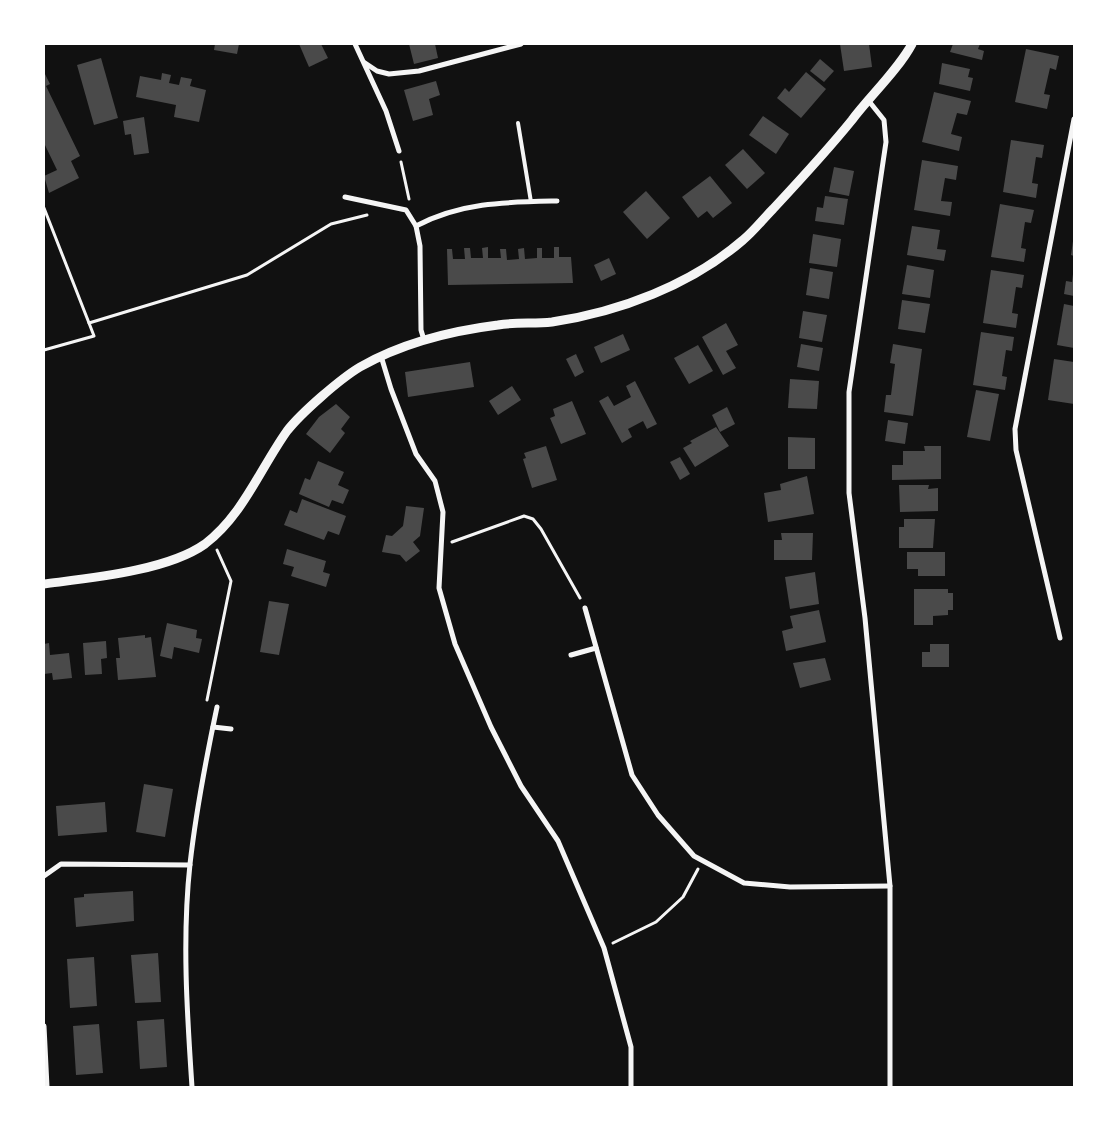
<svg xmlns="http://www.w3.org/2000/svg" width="1118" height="1131" font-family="'Times New Roman',serif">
<rect width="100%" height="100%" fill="#111"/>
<g fill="#4a4a4a">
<path d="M215,44H239L237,54L214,50Z"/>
<path d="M299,44H321L328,58L309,67Z"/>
<path d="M409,44H435L438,58L414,64Z"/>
<path d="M840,44H869L872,67L844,71Z"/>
<path d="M953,44H980L978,49L984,51L982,60L950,52Z"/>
<path d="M1026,49L1059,56L1056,70L1050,68L1044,94L1050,95L1047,109L1015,102Z"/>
<path d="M101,58L118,118L94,125L77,65Z"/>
<path d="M820,59L834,71L824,82L810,71Z"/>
<path d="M942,63L970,69L968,77L973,78L970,91L939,84Z"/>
<path d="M44,72L50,84L46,86L80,156L71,161L79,178L49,193L44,176L57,170L44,143Z"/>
<path d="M806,72L826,89L801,118L777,98L785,88L789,92Z"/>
<path d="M162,73L171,75L169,83L179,85L181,77L192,79L190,86L206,90L199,122L174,117L176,105L136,97L140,76L161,80Z"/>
<path d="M436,81L440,95L429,99L433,115L413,121L404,90Z"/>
<path d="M934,92L971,101L967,115L957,113L951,134L962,137L959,151L922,142Z"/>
<path d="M763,116L789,134L776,154L749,135Z"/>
<path d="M144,117L149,153L134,155L131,134L125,135L123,121Z"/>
<path d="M1011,140L1044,145L1042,158L1036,157L1032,183L1038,184L1036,198L1003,192Z"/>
<path d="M743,149L765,173L747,189L725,165Z"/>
<path d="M922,160L958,166L956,180L945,178L941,201L952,202L950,216L914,210Z"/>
<path d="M834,167L854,171L849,196L829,192Z"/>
<path d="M710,176L732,203L713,218L707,211L698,218L682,197Z"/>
<path d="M646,191L670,218L647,239L623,212Z"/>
<path d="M825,196L848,199L844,225L815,221L817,207L823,208Z"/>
<path d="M1000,204L1034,210L1031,223L1025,222L1021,248L1026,249L1024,262L991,257Z"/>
<path d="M912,226L940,230L937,249L946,250L944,261L907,255Z"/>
<path d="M813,234L841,239L837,267L809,263Z"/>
<path d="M1073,241H1074V256L1071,255Z"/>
<path d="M488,247V258H501L500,249H506L507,260L519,259L518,249L524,248L525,259L537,258V248H542V258H554V247H559V257H571L573,283L448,285L447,249H452L453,259H465L464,248H470L471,258H483L482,248Z"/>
<path d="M609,258L616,274L601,281L594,265Z"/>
<path d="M907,265L934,270L930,298L902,294Z"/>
<path d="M810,268L833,272L829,299L806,295Z"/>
<path d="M991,270L1024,275L1022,288L1016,287L1012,313L1018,314L1016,328L983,323Z"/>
<path d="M1073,274L1074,296L1064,294L1066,281L1072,282Z"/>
<path d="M902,300L930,304L925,333L898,329Z"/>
<path d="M1064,304L1074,306V348L1057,345Z"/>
<path d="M803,311L827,315L822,342L799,338Z"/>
<path d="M726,323L738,345L726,351L736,368L723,375L702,337Z"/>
<path d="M981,332L1014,337L1012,351L1006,350L1002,376L1007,377L1005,390L973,385Z"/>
<path d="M623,334L630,350L601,363L594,347Z"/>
<path d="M801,344L823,348L819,371L797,367Z"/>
<path d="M893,344L922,349L913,416L884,412L886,395H891L895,364L890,363Z"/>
<path d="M698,345L713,371L689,384L674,358Z"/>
<path d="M576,354L584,372L575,377L566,359Z"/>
<path d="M1054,359L1074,362V404L1048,400Z"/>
<path d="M470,362L474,387L408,397L405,372Z"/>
<path d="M790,379L819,381L817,409L788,408Z"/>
<path d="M635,381L657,424L647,429L643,421L628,429L632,437L622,443L599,401L608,396L614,406L631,397L626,386Z"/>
<path d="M512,386L521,400L498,415L489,401Z"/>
<path d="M976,390L999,394L990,441L967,437Z"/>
<path d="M572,401L586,434L561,444L550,418L555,416L553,409Z"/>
<path d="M336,404L350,417L341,429L345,433L330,453L306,434L319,417Z"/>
<path d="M727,407L735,424L720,432L712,415Z"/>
<path d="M888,420L908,423L905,444L885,441Z"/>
<path d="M716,427L729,446L695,467L683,448L692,443L690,441Z"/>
<path d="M788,437L815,438V469H788Z"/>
<path d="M546,446L557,480L532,488L523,459L526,458L524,453Z"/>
<path d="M924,446H941V479L892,480V465H903V451H925Z"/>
<path d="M680,457L690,474L680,480L670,462Z"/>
<path d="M318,461L344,472L338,485L349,490L343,504L332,500L329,507L299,494L305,478L310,480Z"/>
<path d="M807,476L814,514L768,522L764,493L781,490L780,484Z"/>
<path d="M899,485H929L928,489L938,488V511L900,512Z"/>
<path d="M302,499L346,516L339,535L328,531L324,540L284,525L290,510L297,513Z"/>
<path d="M406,506L424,508L420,536L413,542L420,551L406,562L400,555L382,552L386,535L392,536L403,526Z"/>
<path d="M904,519H935L933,548H899V527H904Z"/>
<path d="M781,533H813L812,560H774V540H782Z"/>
<path d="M287,549L326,561L323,572L330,574L326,587L291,576L294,567L283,564Z"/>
<path d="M907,552H945V576H918V569H907Z"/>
<path d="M815,572L819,604L790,609L785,577Z"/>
<path d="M914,589H948V593H953V610H948V615L933,616V625H914Z"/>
<path d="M269,601L289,604L279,655L260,652Z"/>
<path d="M819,610L826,642L786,651L782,631L793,628L790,616Z"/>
<path d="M167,623L197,630L196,638L202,639L199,653L174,647L172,659L160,656Z"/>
<path d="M145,635V638L151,637L156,677L118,680L116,658H120L118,638Z"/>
<path d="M106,641L107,658L101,659L102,674L85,675L83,643Z"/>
<path d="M49,643L50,655L69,653L72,678L53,680L52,673L44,674V644Z"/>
<path d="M930,644H949V667H922V652H930Z"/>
<path d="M825,658L831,680L800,688L793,663Z"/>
<path d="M144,784L173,789L165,837L136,832Z"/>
<path d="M105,802L107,832L58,836L56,806Z"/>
<path d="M133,891L134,921L76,927L74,898L84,897V894Z"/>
<path d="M158,953L161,1002L135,1003L131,955Z"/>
<path d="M94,957L97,1006L70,1008L67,959Z"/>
<path d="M164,1019L167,1067L140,1069L137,1021Z"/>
<path d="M99,1024L103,1073L76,1075L73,1026Z"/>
</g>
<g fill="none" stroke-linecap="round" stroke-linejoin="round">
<g stroke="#f5f5f5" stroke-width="3">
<path d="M401,162L409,199"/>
<path d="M44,208L89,323"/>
<path d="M44,350L94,336L89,323L247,275L331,224L367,215"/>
<path d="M452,542L524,516L533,519L541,529L580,598"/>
<path d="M207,700L231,581L217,550"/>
<path d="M613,943L656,922L683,897L698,869"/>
</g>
<path stroke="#f5f5f5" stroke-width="4" d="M518,123L531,202"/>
<g stroke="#f5f5f5" stroke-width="5">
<path d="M355,44L386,111L399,151"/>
<path d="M365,63L377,71L389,74L419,71L521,44"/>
<path d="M868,100L884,120L886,142L849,392V493L865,618L890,886V1087"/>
<path d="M345,197L406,210L416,226"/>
<path d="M424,340L421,330L420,246L416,226C461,202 507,202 557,201"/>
<path d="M381,356L391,389L416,454L435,481L443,512L439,588L455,644L491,727L521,786L558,841L604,948L631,1047V1087"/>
<path d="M585,608L632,775L658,815L694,856L744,883L790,887L890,886"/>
<path d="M1060,638L1016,450L1015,429L1074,119"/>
<path d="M571,655L596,648"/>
<path d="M213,727L231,729"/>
<path d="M44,876L61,864L190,865"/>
<path d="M44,1026L47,1087"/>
<path d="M192,1087C187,1013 182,938 190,864C196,811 206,759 217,707"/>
</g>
<path stroke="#f5f5f5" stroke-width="9" d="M44,584C90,578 167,571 205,544C243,515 260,469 287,431C301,413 340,379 360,367C402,343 450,331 498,325C516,322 534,324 552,322C619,312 691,285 743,240C754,231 763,219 773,209C800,180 827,151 852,120C870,96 898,70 912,44"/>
</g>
<rect width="1118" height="1131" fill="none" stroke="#ffffff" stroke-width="90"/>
</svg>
